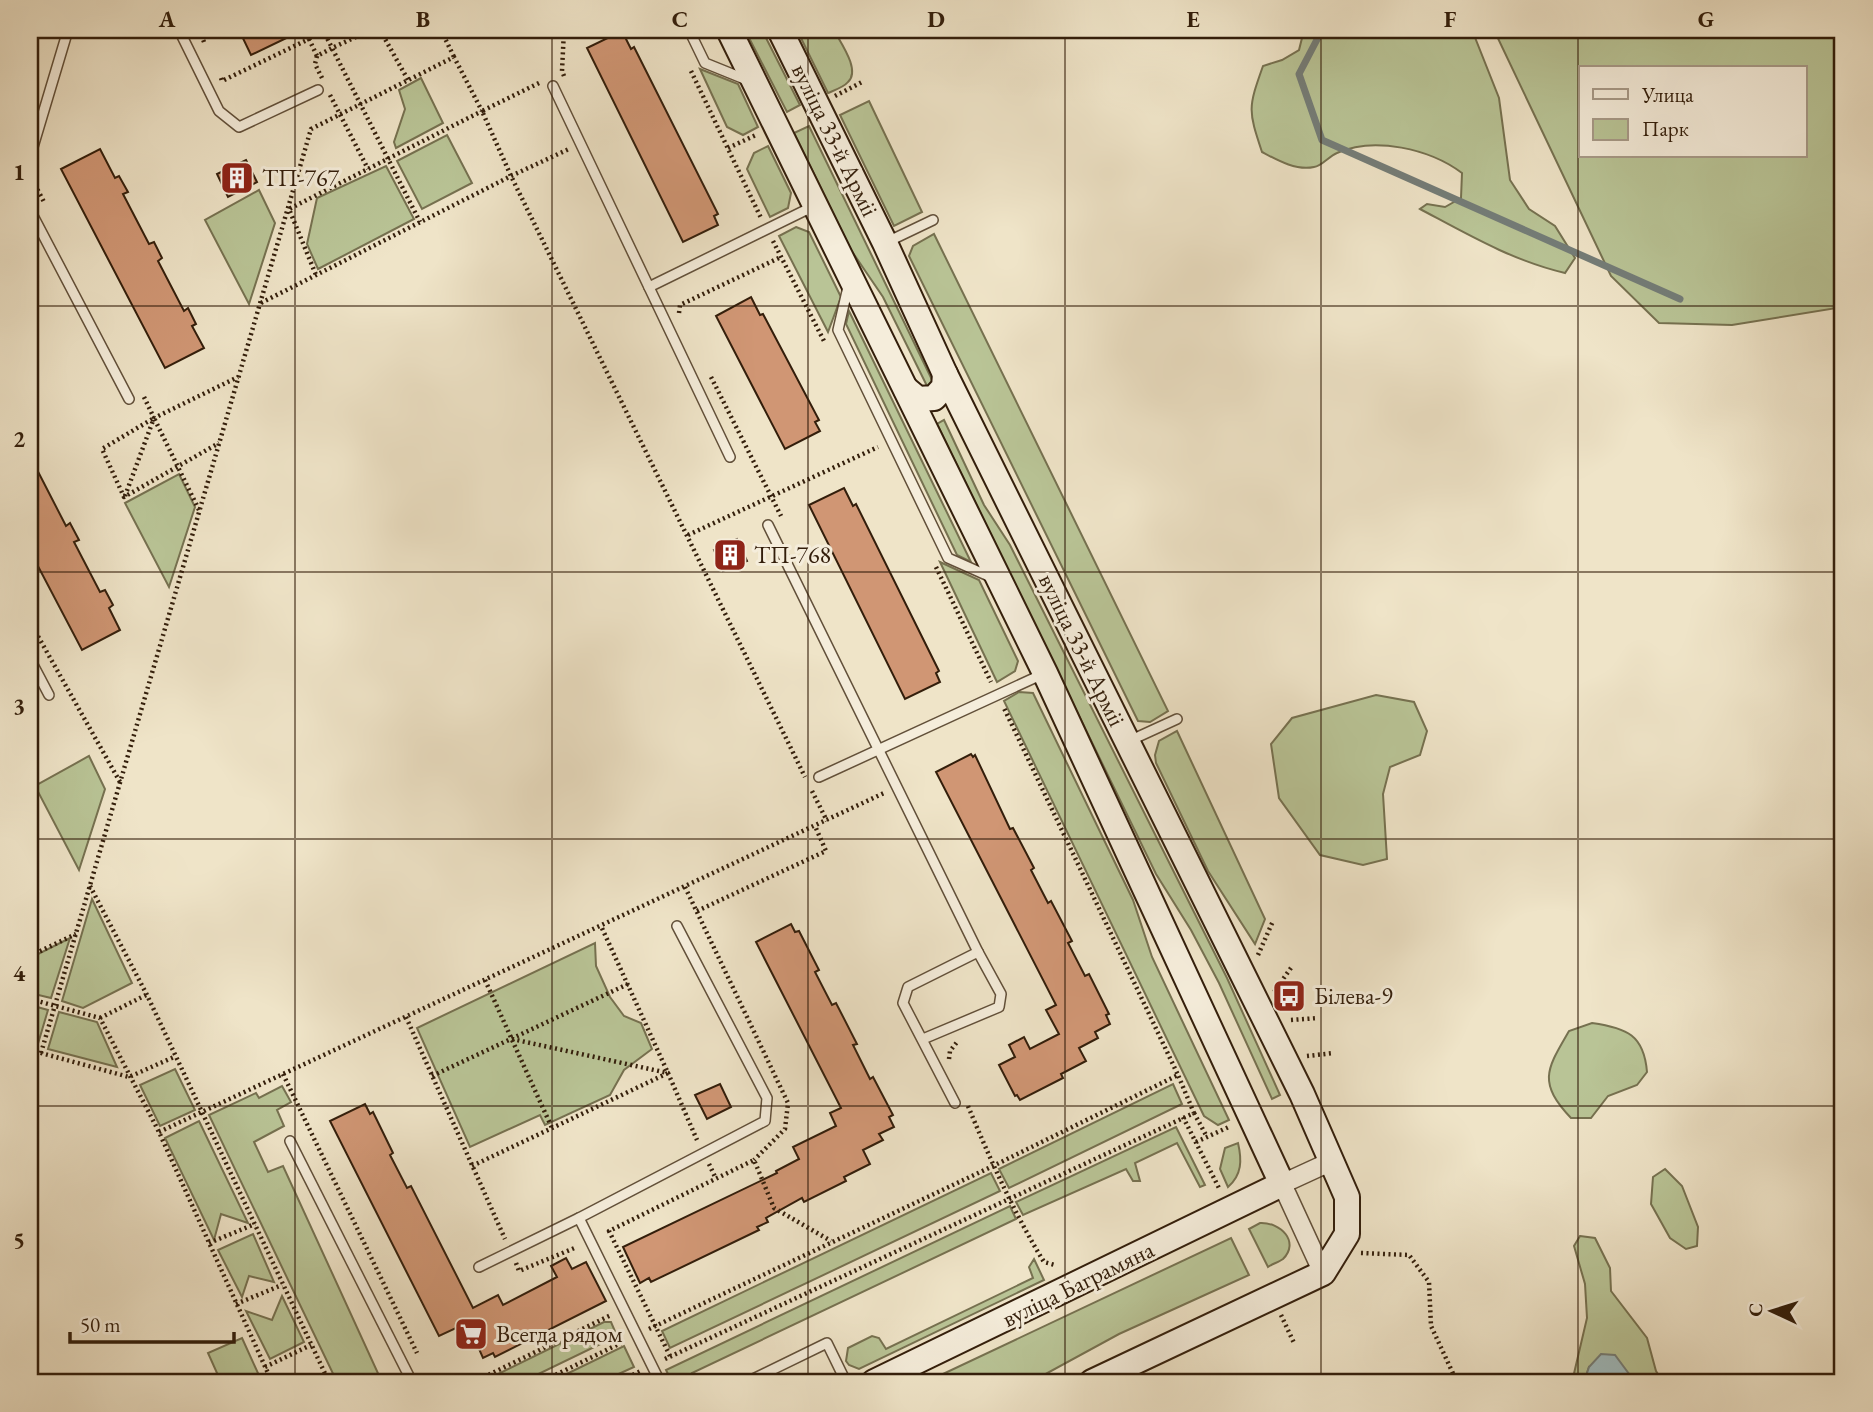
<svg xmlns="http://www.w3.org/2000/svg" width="1873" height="1412" font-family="'EB Garamond',serif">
<rect width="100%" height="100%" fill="#efe4c8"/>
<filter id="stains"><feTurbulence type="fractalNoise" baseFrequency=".00286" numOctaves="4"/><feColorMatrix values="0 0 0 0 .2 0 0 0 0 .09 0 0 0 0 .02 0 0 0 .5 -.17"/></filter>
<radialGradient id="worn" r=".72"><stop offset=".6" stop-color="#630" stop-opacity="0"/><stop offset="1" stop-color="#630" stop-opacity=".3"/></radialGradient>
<g fill="#b9c496" stroke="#767150" stroke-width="2" fill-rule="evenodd">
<path d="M745,30H762L800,105L787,112Z"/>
<path d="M797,30H834C840,42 861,70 848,82C844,87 835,90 828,93Z"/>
<path d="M1304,30H1472L1499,98L1510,180L1529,209L1555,226L1575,258L1565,273C1513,261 1467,234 1420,209L1427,204L1445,207L1461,198L1462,173C1430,149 1374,136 1337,153C1329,156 1322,166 1314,167C1296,171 1277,160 1262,152C1248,110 1248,108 1263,66L1282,60L1299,50Z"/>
<path d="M1494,30H1843V307L1732,325L1659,323L1611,276ZM1581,68H1805V156H1581Z"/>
<path d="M700,69L738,84L758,127L743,135L727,127Z"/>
<path d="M421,78L443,123L396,148L394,142L405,109L399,90Z"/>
<path d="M869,101L922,212L894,226L840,115Z"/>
<path d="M809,126L935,386L929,390L883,297L851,250L794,133Z"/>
<path d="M447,135L472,183L422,209L397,161Z"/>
<path d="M768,146L791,193L788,208L770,217L747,169L754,153Z"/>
<path d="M386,166L414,219L318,269L307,244L317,198Z"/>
<path d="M259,190L275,223L249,304L205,220Z"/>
<path d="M796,227L809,232L841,297L828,332L779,236Z"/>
<path d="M934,234L1168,711L1150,722L1138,721L909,256L913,246Z"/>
<path d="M849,311L971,562L957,555L846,324Z"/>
<path d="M944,420L984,505L1010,545L1227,978L1280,1095L1272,1099L1219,983L1191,930L1156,874L937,424Z"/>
<path d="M179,474L195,507L169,587L125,503Z"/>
<path d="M940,562L979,580L1018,661L1015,671L997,682Z"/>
<path d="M1019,692L1033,693L1133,900L1152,957L1229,1120L1218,1125L1204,1116L1004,701Z"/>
<path d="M1376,695L1414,702L1427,731L1420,755L1390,767L1383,794L1387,859L1363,865L1320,855L1279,798L1271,744L1292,718Z"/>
<path d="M1177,731L1265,919L1255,944L1208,871L1156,763L1155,755L1159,741Z"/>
<path d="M89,756L105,789L79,870L35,786Z"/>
<path d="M92,899L132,983L83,1008L62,1001Z"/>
<path d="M70,938L51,998L30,993V958Z"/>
<path d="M595,943L596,966L610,997L624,1016L641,1023L652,1049L624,1070L610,1095L545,1125L540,1115L470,1147L417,1028Z"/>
<path d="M30,1005L48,1010L37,1047L30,1045Z"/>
<path d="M59,1012L97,1022L117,1067L48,1049Z"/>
<path d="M1592,1023C1627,1028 1644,1035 1647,1072L1637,1085L1608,1096L1591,1118H1571C1537,1082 1547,1069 1569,1031Z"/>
<path d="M175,1069L195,1110L160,1126L140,1085Z"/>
<path d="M1173,1084L1182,1104L1009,1188L999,1169Z"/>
<path d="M282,1086L291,1102L277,1110L284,1126L254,1142L268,1172L283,1166L382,1382H337L209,1115L256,1093L259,1098Z"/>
<path d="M199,1121L248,1223L221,1214L214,1240L165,1138Z"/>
<path d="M1176,1127L1205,1185L1200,1187L1177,1143L1135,1163L1140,1181H1133L1126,1169L1023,1215L1016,1202Z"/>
<path d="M1238,1143C1242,1160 1242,1175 1228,1187L1220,1169L1225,1148Z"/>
<path d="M1665,1169L1682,1186L1698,1227L1697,1246L1686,1249L1670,1238L1651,1204L1653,1177Z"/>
<path d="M991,1173L1000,1191L670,1348L662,1331Z"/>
<path d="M1010,1206L1016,1219L692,1373L696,1382H672L666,1370Z"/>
<path d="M1260,1223C1281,1222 1300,1242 1283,1259C1279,1262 1272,1264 1268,1267L1249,1229Z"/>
<path d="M253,1234L274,1282L249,1276L242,1297L218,1250Z"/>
<path d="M1580,1236L1595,1238L1610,1268L1611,1291L1647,1338L1656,1371L1663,1382H1635L1633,1378L1589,1367L1584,1382H1572L1587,1318L1585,1284L1574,1246Z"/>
<path d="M1231,1238L1249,1275L1119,1334L1031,1382H926Z"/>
<path d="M1034,1259L1044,1280L859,1369L849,1365L846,1361L848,1348L872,1336L879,1338L886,1349L1033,1278L1029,1267Z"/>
<path d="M282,1296L304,1342L270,1359L246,1311L272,1320Z"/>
<path d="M604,1322H611L617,1336L522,1382H482Z"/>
<path d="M242,1338L262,1382H221L208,1353Z"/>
<path d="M624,1346L634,1367L601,1382H550Z"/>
</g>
<path fill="#9fbcc0" stroke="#747d78" stroke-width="2" d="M1601,1354L1615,1355L1635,1382H1584L1589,1367Z"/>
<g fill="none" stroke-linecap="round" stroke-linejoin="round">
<path stroke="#747d78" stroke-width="7" d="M1322,30L1299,74L1322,140L1680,299"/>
</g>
<g fill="#d09674" stroke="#331e0b" stroke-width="2">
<path d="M239,30H303L251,55Z"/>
<path d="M622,31L631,49L634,47L718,214L714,216L718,225L683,242L587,48Z"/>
<path d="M100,149L115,178L119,176L128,192L123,194L149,244L154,242L162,258L158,261L184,311L188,308L196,324L192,326L204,348L165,368L61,169Z"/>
<path d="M246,160L257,182L228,197L217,174Z"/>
<path d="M751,297L760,315L763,314L819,420L815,422L820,431L785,449L716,316Z"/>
<path d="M30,456L66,526L70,523L79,540L74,542L100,592L105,590L113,605L109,608L120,630L82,650L30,551Z"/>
<path d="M844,488L853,506L856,504L939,671L936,673L940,682L905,699L809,505Z"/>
<path d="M737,539L747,561L723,571L714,550Z"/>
<path d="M971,754L973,757L975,755L1010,829L1013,828L1034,868L1031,870L1048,903L1051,901L1072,941L1068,943L1085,976L1089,974L1109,1014L1106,1015L1110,1024L1095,1032L1098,1038L1079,1048L1086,1061L1061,1074L1063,1078L1020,1100L1017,1095L1015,1096L999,1065L1015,1057L1009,1045L1024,1037L1030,1049L1059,1034L1046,1010L1056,1005L936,772Z"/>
<path d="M791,924L795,932L799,931L819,970L815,972L832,1005L836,1003L857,1044L853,1045L870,1079L873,1077L893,1115L889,1117L894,1127L879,1134L883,1140L863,1150L870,1164L844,1177L846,1181L804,1202L802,1198L766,1218L768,1222L757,1227L759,1230L651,1282L649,1278L640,1283L623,1247L777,1173L776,1171L799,1159L793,1147L836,1126L830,1113L841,1108L756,942Z"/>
<path d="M720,1084L731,1107L707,1119L695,1095Z"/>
<path d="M365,1104L370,1114L373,1112L393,1153L390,1155L407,1188L411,1186L473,1308L498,1295L503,1305L557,1277L551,1266L566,1258L572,1269L586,1262L606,1301L495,1357L493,1353L483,1358L476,1342L468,1346L458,1327L439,1336L330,1121Z"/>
</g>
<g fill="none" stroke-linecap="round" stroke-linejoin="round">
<defs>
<g id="lane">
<path d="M179,30L219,111L239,127L318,90"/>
<path d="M689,30L705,63L747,80"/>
<path d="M553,86L730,457"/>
<path d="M30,157L68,30"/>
<path d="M30,210L129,399"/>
<path d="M887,242L933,220"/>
<path d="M649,287L812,207"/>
<path d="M848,287L838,330L948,558L993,578"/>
<path d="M768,525L978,952L1001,994L999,1007L923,1039"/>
<path d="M30,659L49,695"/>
<path d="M1129,741L1177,719"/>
<path d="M819,777L1043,674"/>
<path d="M955,1103L903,1003L908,987L978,952"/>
<path d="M290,1141L412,1382"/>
<path d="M579,1218L660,1382"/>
<path d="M479,1267L579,1218L765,1121L767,1098L677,926"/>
<path d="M747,1382L827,1343L846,1382"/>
</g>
<path id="street" d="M1323,1273L1282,1184L1332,1161"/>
<g id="secondary">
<path d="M729,30L1045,673L1282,1184L874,1382"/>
<path d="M780,30L885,243L945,374L1302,1094L1347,1197V1234L1323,1273L1092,1382"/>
<path d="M906,389L918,399L934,398L944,387L945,374"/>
</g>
</defs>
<use href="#lane" stroke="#62503a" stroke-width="12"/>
<use href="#street" stroke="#62503a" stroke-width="21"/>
<use href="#secondary" stroke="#331e0b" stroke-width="28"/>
<g stroke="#331e0b" stroke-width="4.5" stroke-dasharray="2 3.5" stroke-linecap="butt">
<path d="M199,30L204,42"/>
<path d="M371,30L332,48L420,222"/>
<path d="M380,30L408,80"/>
<path d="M441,30L454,57"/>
<path d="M670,30L674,38"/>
<path d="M309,39L317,56L332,48L323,30"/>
<path d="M317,56L315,64L322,78"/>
<path d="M691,71L761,218"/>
<path d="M564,76L562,71L564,30"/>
<path d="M221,78L222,81L309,39L305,30"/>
<path d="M539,83L482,111L511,176L805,777"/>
<path d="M330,95L368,169"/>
<path d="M835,96L864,81"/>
<path d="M728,148L756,135"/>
<path d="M30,193L33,181L44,202"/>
<path d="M773,241L825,343"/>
<path d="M261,303L511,176L569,149"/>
<path d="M679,313L680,305L781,257"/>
<path d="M711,377L781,516"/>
<path d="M144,397L154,418"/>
<path d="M125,496L154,418L238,377"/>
<path d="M199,510L154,418L102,449L124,497L219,443"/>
<path d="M688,535L878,447"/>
<path d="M936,567L991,682"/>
<path d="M30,622L120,782"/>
<path d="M812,791L827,821"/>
<path d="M90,886L147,995L329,1382"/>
<path d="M685,887L788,1103L785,1129L754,1160"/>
<path d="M697,911L826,851L815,826"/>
<path d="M1258,955L1273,921"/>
<path d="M30,956L76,934"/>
<path d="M485,980L552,1128"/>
<path d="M1274,992L1293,965"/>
<path d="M30,999L100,1018L159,1132L272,1382"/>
<path d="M406,1017L505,1239"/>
<path d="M100,1018L146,995"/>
<path d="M1291,1020L1318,1018"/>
<path d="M512,1039L668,1073L697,1140"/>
<path d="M30,1050L129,1077L174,1057"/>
<path d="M41,1053L311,129L454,57L482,111L289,209L316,275"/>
<path d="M1307,1056L1334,1053"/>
<path d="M949,1059L950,1051L957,1042"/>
<path d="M283,1074L417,1353"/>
<path d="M432,1076L628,984"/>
<path d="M968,1106C990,1159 1014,1213 1044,1262L1055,1265"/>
<path d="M1194,1113L1207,1137"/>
<path d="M1183,1117L1220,1190"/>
<path d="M159,1132L884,793"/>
<path d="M1196,1142L1231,1126"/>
<path d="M709,1164L716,1179"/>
<path d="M472,1166L668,1073L601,926"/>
<path d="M209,1243L255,1224"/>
<path d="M1361,1253L1409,1255L1429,1282L1431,1326L1457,1382"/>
<path d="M516,1263L519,1271L577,1247"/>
<path d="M236,1304L282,1285"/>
<path d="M1281,1315L1294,1343"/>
<path d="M649,1329L993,1166L1178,1075L1003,706"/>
<path d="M670,1356L609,1231L754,1160L774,1208L831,1241"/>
<path d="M665,1359L1194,1113L1178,1075"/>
<path d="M265,1367L311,1345"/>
<path d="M474,1382L611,1315"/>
<path d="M541,1382L625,1341"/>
<path d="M618,1382L641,1371"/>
</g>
<use href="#lane" stroke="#f5eddb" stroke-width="9"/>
<use href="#street" stroke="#f5eddb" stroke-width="18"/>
<use href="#secondary" stroke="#f5eddb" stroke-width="24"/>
</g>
<path fill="none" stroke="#331e0b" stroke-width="2" stroke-opacity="0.55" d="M295,30V1382M552,30V1382M808,30V1382M1065,30V1382M1321,30V1382M1578,30V1382M30,306H1843M30,572H1843M30,839H1843M30,1106H1843"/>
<defs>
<symbol id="building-square" viewBox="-11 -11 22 22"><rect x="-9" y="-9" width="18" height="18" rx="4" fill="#8f2418" stroke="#f5eddb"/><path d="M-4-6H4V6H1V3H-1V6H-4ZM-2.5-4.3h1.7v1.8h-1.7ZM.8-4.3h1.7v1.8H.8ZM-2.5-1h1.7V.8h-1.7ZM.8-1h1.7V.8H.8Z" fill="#fff"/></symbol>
<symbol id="bus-square" viewBox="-11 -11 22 22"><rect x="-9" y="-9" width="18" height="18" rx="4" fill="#8f2418" stroke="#f5eddb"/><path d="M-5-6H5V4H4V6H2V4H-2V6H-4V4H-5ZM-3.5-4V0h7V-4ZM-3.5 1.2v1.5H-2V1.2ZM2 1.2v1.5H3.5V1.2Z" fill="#fff"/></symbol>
<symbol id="supermarket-square" viewBox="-11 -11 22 22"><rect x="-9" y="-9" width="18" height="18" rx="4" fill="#8f2418" stroke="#f5eddb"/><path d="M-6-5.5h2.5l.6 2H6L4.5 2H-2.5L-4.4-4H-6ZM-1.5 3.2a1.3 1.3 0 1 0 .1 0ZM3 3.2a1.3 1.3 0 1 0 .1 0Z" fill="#fff"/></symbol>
</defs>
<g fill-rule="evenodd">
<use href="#building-square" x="218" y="159" width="38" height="38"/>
<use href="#building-square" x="711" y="536" width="38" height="38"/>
<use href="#bus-square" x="1270" y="977" width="38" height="38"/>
<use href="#supermarket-square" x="452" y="1315" width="38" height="38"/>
</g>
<g text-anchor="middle" stroke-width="6" stroke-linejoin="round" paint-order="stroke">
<g font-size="24" fill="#331e0b" stroke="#f5eddb">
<text transform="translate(835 140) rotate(64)" y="8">вуліца 33-й Арміі</text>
<text transform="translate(1082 650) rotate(64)" y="8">вуліца 33-й Арміі</text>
<text transform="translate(1078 1284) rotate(-26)" y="8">вуліца Баграмяна</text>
</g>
<g font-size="24" fill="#331e0b" stroke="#f5eddb" text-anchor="start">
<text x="262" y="186">ТП-767</text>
<text x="754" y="563">ТП-768</text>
<text x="1314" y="1004">Білева-9</text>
<text x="496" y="1342">Всегда рядом</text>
</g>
</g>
<rect width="1873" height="1412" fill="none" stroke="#efe4c8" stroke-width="77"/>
<rect x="1579" y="66" width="228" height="91" fill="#f5eddb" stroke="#a79a88" stroke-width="2"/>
<rect x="1593" y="89" width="35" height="10" fill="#f5eddb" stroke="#a79a88" stroke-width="2"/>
<text x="1642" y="102" font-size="21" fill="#331e0b">Улица</text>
<rect x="1593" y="119" width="35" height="21" fill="#b9c496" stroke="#a79a88" stroke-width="2"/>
<text x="1642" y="136" font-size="21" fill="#331e0b">Парк</text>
<g transform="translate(1772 1311) rotate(274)" stroke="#f5eddb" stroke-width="5" paint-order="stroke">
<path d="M0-5L12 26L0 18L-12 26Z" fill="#331e0b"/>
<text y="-10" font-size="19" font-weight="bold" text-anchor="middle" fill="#331e0b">С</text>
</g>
<path d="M70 1332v10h164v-10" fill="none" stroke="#331e0b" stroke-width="3.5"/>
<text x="80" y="1332" font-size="21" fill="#331e0b" stroke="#f5eddb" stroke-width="5" paint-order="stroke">50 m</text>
<rect x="38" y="38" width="1796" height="1336" fill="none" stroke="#331e0b" stroke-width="2.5"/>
<g font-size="23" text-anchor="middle" font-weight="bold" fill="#331e0b">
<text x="167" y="27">A</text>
<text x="423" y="27">B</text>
<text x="680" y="27">C</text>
<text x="936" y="27">D</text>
<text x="1193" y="27">E</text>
<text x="1450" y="27">F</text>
<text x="1706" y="27">G</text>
<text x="19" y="180">1</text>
<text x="19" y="447">2</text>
<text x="19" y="714">3</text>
<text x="19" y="981">4</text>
<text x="19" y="1248">5</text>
</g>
<rect width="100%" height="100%" filter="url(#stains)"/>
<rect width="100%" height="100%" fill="url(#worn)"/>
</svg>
